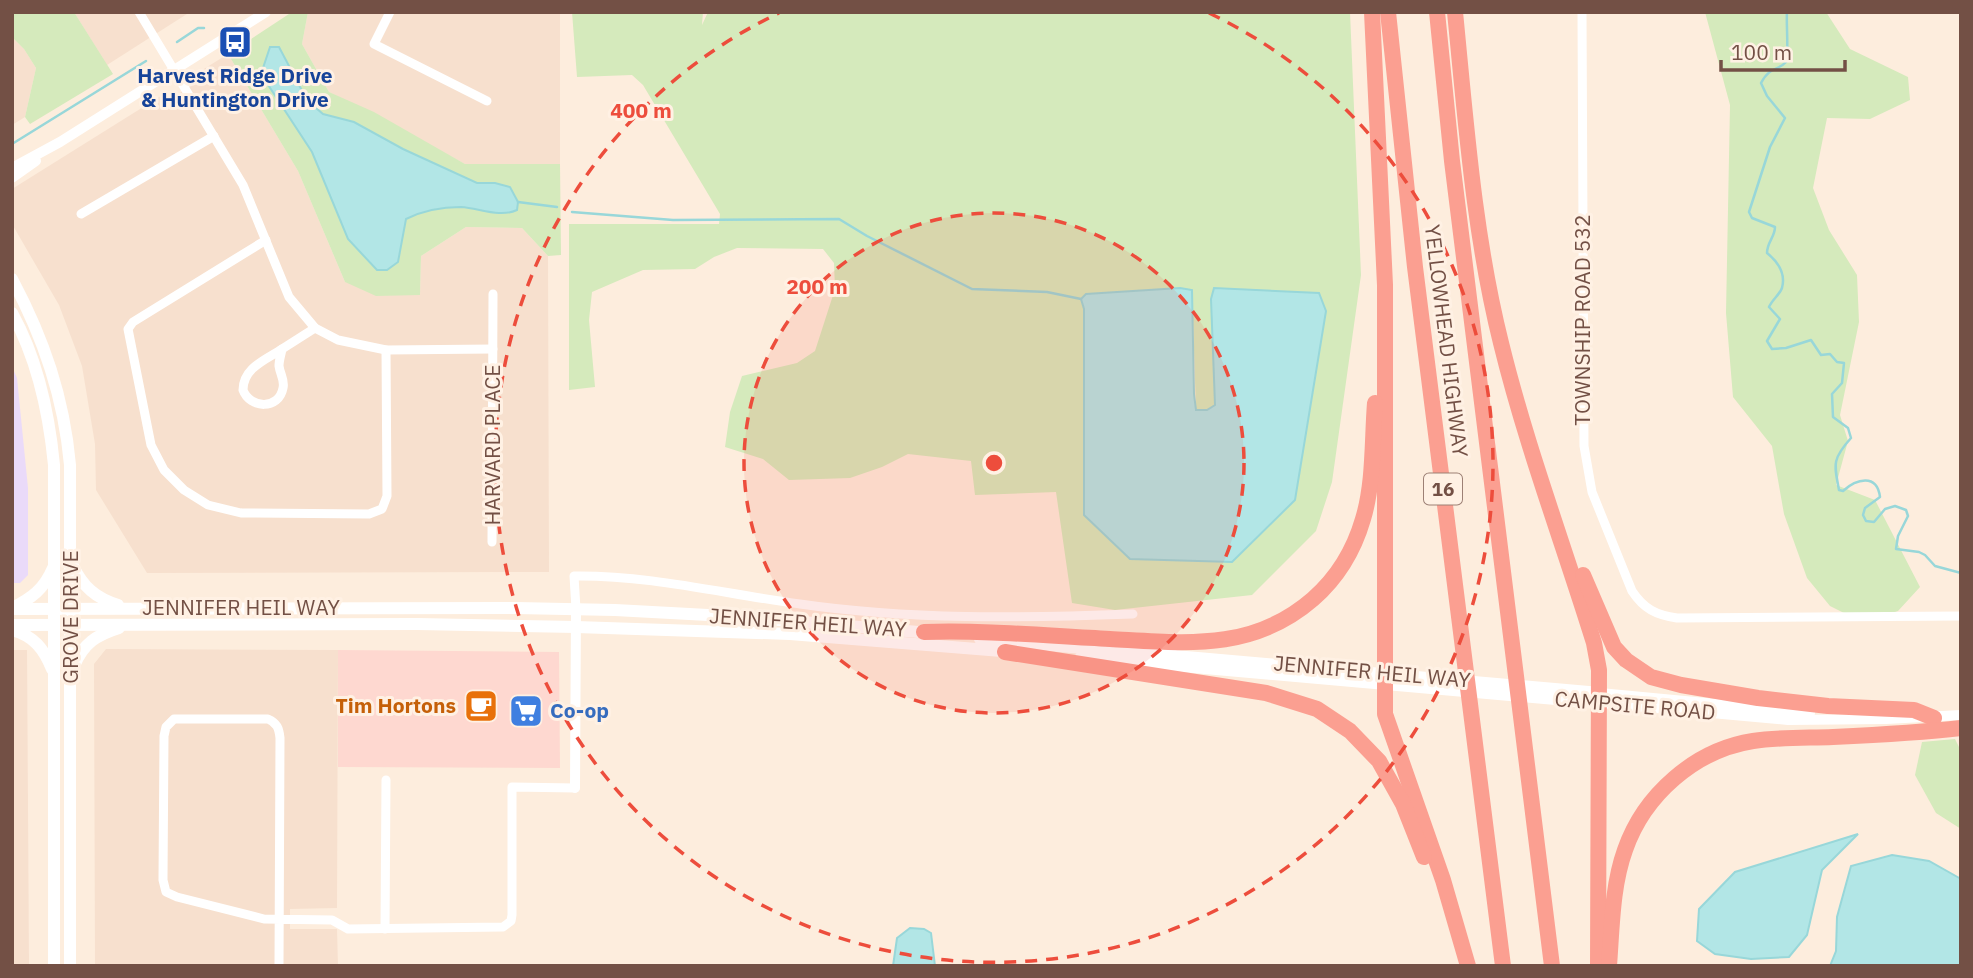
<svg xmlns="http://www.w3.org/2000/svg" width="1973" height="978" font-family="'IBM Plex Sans',sans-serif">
<rect width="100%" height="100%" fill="#fdeddd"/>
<g fill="#f7e0ce">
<path d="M74,12H190L107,65Z"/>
<path d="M308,12H560V164H465L329,92L302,44Z"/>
<path d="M12,37L24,49L36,68L25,117L12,125Z"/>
<path d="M228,54L298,171L345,282L420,295L421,256L466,227L522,228L548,256L549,572L147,573L96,490L95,444L82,366L59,305L12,224V189L164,94L175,96L196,83L199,72Z"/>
<path d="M106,649L338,650L337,908L290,909V929H337L338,966H95L94,664Z"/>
<path d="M12,650H27L29,966H12Z"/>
</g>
<path fill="#fed8d0" d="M338,650L559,652L560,768L338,767Z"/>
<path fill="#eadaf9" d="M12,367L17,378L28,488V575L20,583H12Z"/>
<g fill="#d5eabc" fill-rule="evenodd">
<path d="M12,12H74L113,74L30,124L25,117L36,68L24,49L12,37Z"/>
<path d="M292,12H308L302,44L329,92L374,112L465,164H560L561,255L548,256L522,228L466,227L421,256L420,295L376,296L345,282L298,171L228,54Z"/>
<path d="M572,12H703L702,25L708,12H1350L1361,275L1332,482L1316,531L1252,595L1115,610L1072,603L1056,492L975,495L971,461L908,454L882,467L850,478L789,480L763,459L725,447L730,412L742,376L797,363L815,351L835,289L834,263L823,249L737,248L714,257L695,269L643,270L592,292L589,320L595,387L569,390V224H719L720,214L643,85L632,75L577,77ZM1180,288L1192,290L1196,410H1207L1215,405L1211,299L1232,562L1084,515V309L1087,294Z"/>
<path d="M1705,12H1826L1850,49L1908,77L1910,100L1870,119L1827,118L1813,188L1829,230L1857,275L1859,322L1840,415L1848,441L1836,485L1875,500L1920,587L1898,611L1874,619H1856L1830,606L1807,578L1784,514L1772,446L1733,397L1726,313L1730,105Z"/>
<path d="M1955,739L1961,751V829L1936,813L1915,775L1922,742Z"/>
</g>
<g fill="#b2e6e6" stroke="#98d7d9" stroke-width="2">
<path d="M270,47H279L307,100L323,114L354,122L403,149L477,183H495L510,187L518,202L517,210C500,218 479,208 461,207C443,207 422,211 406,219L398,262L387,270H377L348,239L312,152L261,74Z"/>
<path d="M1180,288L1192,290L1194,394L1196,410H1207L1215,405L1211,299L1214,288L1319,293L1326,311L1295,500L1232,562L1130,559L1084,515V309L1081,299L1086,294Z"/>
<path d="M1858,834L1822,870L1807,935L1789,957L1751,959L1715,954L1697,941L1699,909L1735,872Z"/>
<path d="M1892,855L1929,861L1961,879V966H1830L1836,951L1837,917L1851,866Z"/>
<path d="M910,928L924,929L931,933L935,966H893L897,938Z"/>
</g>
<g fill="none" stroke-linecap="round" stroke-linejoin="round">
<g stroke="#98d7d9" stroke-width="2.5">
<path d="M1787,12C1786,20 1789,59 1786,62C1778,71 1770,66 1761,83L1767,96L1785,118L1770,147L1749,212L1752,218L1775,227C1775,237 1767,242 1767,253C1777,261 1786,273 1782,288C1780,294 1772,300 1769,307L1780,319L1767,341L1772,349L1786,348L1811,340L1821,355L1830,354L1837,362L1844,363L1842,383L1832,394L1833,417L1848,428L1851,438C1832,459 1834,464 1839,490L1843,491C1856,479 1877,473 1880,497L1865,508L1863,515L1866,521L1874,522L1885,509L1895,506L1906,510L1908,516L1898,536L1896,549L1919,552L1925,555L1935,566L1961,573"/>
<path d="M177,42L198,28H204"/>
<path d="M12,144L146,61"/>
<path d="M518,202L557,207"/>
<path d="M572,212L673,220L839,219L867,236L972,289L1047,292L1081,299"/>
</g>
<g stroke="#fff" stroke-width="9">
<path d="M139,12L243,185L289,297L315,328L338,340L386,350L493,349"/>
<path d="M390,12L374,44L487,101"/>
<path d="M1582,12L1584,446L1592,492L1632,591C1644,609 1656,615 1677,618L1961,616"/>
<path d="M81,214L214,136"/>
<path d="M266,240L133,322L128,329L151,445L164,470L184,490L208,505L241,513L369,514L382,509L387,496L386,350"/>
<path d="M282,349C281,355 279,360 279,366C280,374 285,380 283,388C279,410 250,409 243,390C243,368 265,360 282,349Z"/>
<path d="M282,349L315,328"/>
<path d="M492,542L493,294"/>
<path d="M576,609L574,576C651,575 724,594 800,604C910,620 1022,618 1133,614"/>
<path d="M385,929L386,780"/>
<path d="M279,966L280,738C279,728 277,723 268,719H174L166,727L164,736L163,880L166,892L177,897L264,919L332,920L348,929L503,927L511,921L512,915V787L575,788"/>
</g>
<g stroke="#fff" stroke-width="10">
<path d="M12,168L60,142L266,12"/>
<path d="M12,178L36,161"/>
<path d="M1600,693L1810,713"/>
<path d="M1601,703L1788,720L1886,719L1961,715"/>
<path d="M575,788L576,609"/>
</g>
<g stroke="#fff" stroke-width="12">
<path d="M12,279C44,339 64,398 70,465V966"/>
<path d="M12,313C38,360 49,413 54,465V966"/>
<path d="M73,566C83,587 96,598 118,605"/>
<path d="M12,608C32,598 44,589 53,568"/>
<path d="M12,609L516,608L615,610L745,617L930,633"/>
<path d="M12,625L417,624L576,627L790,634L1014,652"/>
<path d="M12,630C34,636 44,649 52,669"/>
<path d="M980,639L1600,693"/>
<path d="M1081,657L1601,703"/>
<path d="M74,666C83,644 96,635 119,628"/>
</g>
<g stroke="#fb9f91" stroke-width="16">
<path d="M1372,12L1385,285V714L1443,880L1468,966"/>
<path d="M1388,12L1415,267L1503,966"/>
<path d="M1437,12L1452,161L1552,966"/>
<path d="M1455,12C1466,123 1474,235 1501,343C1526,445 1563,543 1594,643L1599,670L1598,966"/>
<path d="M1583,575L1614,647L1626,660L1651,677L1681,685L1758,698L1828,706L1914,710L1934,718"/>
<path d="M924,632C986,630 1048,636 1110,639C1185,643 1252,652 1313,599C1337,578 1354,550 1363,519C1374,483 1372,441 1375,403"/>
<path d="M1005,652L1266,693L1317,709L1350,731L1379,761L1403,804L1424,857"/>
<path d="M1609,966C1612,927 1612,886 1625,850C1644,795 1695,750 1753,741C1779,737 1806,738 1833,737C1876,735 1918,733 1961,728"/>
</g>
</g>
<circle cx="994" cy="463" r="250" fill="#ed4d3c" fill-opacity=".12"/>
<g fill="none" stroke="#ed4d3c" stroke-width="3.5" stroke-dasharray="12 9">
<circle cx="994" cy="463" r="250"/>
<path d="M1209 13A499 499 0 1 1 779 13"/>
</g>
<defs>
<symbol id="bus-square" viewBox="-11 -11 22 22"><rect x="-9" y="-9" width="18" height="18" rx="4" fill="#1a4fb4" stroke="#fff1e4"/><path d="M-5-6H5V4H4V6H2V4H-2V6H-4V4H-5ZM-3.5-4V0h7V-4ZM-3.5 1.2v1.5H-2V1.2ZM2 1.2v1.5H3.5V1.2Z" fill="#fff"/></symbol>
<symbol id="cafe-square" viewBox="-11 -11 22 22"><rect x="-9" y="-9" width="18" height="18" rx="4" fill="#e8710a" stroke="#fff1e4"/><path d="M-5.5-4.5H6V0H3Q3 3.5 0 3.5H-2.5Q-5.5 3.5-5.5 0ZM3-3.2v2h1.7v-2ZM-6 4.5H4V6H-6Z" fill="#fff"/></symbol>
<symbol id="supermarket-square" viewBox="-11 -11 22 22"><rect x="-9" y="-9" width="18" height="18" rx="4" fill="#3f7fe0" stroke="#fff1e4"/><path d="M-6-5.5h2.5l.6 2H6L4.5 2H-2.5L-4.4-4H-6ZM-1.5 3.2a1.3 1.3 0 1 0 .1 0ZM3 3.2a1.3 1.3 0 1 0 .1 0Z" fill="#fff"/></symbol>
</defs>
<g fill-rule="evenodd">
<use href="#bus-square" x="216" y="23" width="38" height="38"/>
<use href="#cafe-square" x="462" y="687" width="38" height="38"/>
<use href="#supermarket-square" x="507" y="692" width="38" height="38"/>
</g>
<g text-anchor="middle" stroke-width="6" stroke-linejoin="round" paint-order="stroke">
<rect fill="#fff1e4" stroke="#9d8075" stroke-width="2" x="1424" y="473.5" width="38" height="31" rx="5"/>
<g font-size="19" font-weight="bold" fill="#735045">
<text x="1443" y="496">16</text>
</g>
<g font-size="21" font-weight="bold" fill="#164399" stroke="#fff1e4">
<text x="235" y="83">Harvest Ridge Drive<tspan x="235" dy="24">&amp; Huntington Drive</tspan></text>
</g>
<g font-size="21" fill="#735045" stroke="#fff1e4">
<text transform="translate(1583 320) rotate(-90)" y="7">TOWNSHIP ROAD 532</text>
<text transform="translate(1446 341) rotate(83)" y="7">YELLOWHEAD HIGHWAY</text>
<text transform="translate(493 445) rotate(-90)" y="7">HARVARD PLACE</text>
<text x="241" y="615">JENNIFER HEIL WAY</text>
<text transform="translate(71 617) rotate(-90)" y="7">GROVE DRIVE</text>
<text transform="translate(808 623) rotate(4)" y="7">JENNIFER HEIL WAY</text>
<text transform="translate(1372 672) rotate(5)" y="7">JENNIFER HEIL WAY</text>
<text transform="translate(1635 706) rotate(5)" y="7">CAMPSITE ROAD</text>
</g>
<g font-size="21" font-weight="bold" fill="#c56008" stroke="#fff1e4" text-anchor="end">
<text x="456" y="713">Tim Hortons</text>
</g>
<g font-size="21" font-weight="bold" fill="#366cbe" stroke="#fff1e4" text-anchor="start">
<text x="550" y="718">Co-op</text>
</g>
</g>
<circle cx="994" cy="463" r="10" fill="#ed4d3c" stroke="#fff1e4" stroke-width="3.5"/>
<g font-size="21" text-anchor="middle" font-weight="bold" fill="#ed4d3c" stroke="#fff1e4" stroke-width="6" stroke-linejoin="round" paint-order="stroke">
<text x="641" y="118">400 m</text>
<text x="817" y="294">200 m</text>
</g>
<rect width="1973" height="978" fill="none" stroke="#735045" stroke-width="28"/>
<path d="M1721 60v10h124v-10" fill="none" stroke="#735045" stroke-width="3.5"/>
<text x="1731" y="60" font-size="21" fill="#735045" stroke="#fff1e4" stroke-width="5" paint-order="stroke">100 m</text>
</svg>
